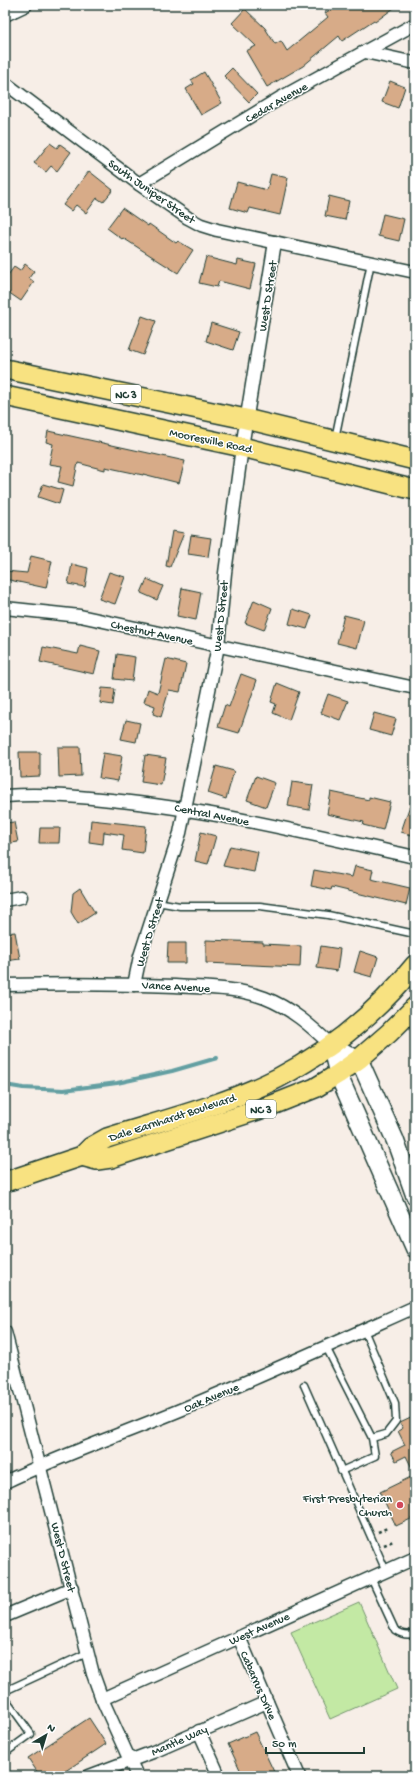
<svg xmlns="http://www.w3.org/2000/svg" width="420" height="1781" font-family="'Gochi Hand',sans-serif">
<rect width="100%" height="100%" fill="#f7eee7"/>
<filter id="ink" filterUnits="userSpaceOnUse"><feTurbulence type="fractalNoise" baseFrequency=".025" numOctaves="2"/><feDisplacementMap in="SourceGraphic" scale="8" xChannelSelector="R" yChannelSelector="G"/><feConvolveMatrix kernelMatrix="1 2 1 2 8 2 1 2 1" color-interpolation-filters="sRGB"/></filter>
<g filter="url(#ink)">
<path fill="#c3e9a4" stroke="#71936c" d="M359,1602L397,1689L330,1719L291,1632Z"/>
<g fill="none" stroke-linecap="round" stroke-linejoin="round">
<path stroke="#639fa2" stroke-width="4" d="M5,1085L23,1088L64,1090L117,1083L172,1071L217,1058"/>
</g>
<g fill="#d7ab88" stroke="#1f3d34">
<path d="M338,5H398L375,22L374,20L342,41L339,36L303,66L267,87L246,51L256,46L232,23L245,9L265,28L275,44L281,41L287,51L328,17L325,13Z"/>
<path d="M232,68L257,94L249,102L224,76Z"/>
<path d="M204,72L222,103L201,115L186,89L194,84L191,80Z"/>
<path d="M390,81L405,87L398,108L382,102Z"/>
<path d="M50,143L57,148L60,144L71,152L57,171L51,166L46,172L34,163Z"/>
<path d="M89,171L113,190L103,202L97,198L86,213L76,205L71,211L63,205Z"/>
<path d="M271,174L288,178L280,215L250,208L248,213L230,208L237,182L267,190Z"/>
<path d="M329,196L349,201L345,220L325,216Z"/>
<path d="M122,208L148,226L149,224L176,243L178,241L193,250L178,273L123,238L122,239L107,228Z"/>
<path d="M383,214L404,219L399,241L378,236Z"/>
<path d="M206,257L237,265L238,260L256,264L250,289L219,281L217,287L199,283Z"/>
<path d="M25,264L34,271L29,278L34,282L21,301L5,290V279L14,267L20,271Z"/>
<path d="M142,316L156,321L143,355L129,350Z"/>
<path d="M211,323L239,332L233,350L206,341Z"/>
<path d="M48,431L185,461L179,483L143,474V475L105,467V470L78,463L73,486L58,482L62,466L49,464L53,444L46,442Z"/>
<path d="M43,484L63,490L59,504L38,497Z"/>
<path d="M172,531L184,533L170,567L166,566Z"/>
<path d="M191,535L211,538L208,557L188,554Z"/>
<path d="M31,556L52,561L46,588L5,579V571L27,573Z"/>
<path d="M72,564L88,568L85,587L68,584Z"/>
<path d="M109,572L125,577L115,604L99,599Z"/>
<path d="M147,579L163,586L157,600L141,593Z"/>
<path d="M182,588L201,592L196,620L177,616Z"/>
<path d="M254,600L272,608L264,630L245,623Z"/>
<path d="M293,609L312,615L307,629L289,624Z"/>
<path d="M344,615L364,620L357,648L337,643Z"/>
<path d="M80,646L100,651L94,674L40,662L43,647L78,654Z"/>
<path d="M117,654L135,657L132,681L114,679Z"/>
<path d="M166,659L186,664L180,692L169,690L161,717L153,714L155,706L144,702L148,689L158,693Z"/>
<path d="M241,674L257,680L239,733L218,727L225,705L229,707Z"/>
<path d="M277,683L299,692L289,720L273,713L276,704L271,702Z"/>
<path d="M102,688L115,689L113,705L100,703Z"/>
<path d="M328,694L348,701L340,720L321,713Z"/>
<path d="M374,713L396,719L391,736L369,730Z"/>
<path d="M126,720L140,723L136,742L121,739Z"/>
<path d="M58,747H80L81,776L59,777Z"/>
<path d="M19,752H40V776L20,777Z"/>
<path d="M103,753L122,756L118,781L99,778Z"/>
<path d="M145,755L166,758L161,785L141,782Z"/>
<path d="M216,766L234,771L226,799L208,793Z"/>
<path d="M256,776L275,783L266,807L247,800Z"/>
<path d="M292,782L313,785L309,810L288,806Z"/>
<path d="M331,792L369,800V797L390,802L383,830L363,825L364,822L327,814Z"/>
<path d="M413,796H415V836L401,832Z"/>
<path d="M91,820L146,826L143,853L122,850L124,835L104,832L103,844L89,842Z"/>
<path d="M14,822L18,842L5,844V823Z"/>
<path d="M40,828H60L59,843H39Z"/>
<path d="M201,832L216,836L208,864L195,861Z"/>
<path d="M230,846L258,852L254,872L223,866Z"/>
<path d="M355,866L373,870L371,879L410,888L406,905L332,887L331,890L311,886L314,870L352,877Z"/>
<path d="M80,888L95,913L78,924L71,912L73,893Z"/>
<path d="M15,932L20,959L5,961V933Z"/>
<path d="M206,940L263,942V944L301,946L300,967L206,963Z"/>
<path d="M168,943H186V963H167Z"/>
<path d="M321,946L340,949L337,971L317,968Z"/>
<path d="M360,951L378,957L372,977L354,972Z"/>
<path d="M415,1416V1474L406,1456L396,1461L391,1452L405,1445L398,1431L403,1428L400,1423Z"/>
<path d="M415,1475V1517L396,1526L380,1492Z"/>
<path d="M89,1718L106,1744L58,1776H40L28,1758Z"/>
<path d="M255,1732L276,1776H243L228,1744Z"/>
</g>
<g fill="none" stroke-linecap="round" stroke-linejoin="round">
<defs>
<g id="lane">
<path d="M335,439L371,262"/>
<path d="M157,902L180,906H260L328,915L415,934"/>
<path d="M326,1347L372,1438L386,1434L396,1421L395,1403L364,1330"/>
<path d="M304,1385L386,1571"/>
<path d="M341,1471L375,1456L372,1438"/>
<path d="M371,1578L395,1630C401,1634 408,1636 415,1633"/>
<path d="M5,1691L87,1653"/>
<path d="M5,1698L31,1734L5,1753"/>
</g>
<g id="street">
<path d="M5,15L26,5"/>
<path d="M365,52L415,63"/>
<path d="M5,83L139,184L188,218L201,225L217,230L415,272"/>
<path d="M139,184L282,97L415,24"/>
<path d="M5,608L80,616L415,688"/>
<path d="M5,796C40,793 76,796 111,800C214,810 314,835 415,857"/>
<path d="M5,900L21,897"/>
<path d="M5,985C62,984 118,984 175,986C205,988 236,987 265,998C291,1008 311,1026 331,1045"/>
<path d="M134,985L140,956L180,833L218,646L225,573L242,447L275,242"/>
<path d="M5,1332L93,1674L102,1699L137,1776"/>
<path d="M5,1482C64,1454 125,1433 185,1408C262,1376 339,1341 415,1307"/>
<path d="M5,1616L72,1588"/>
<path d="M239,1637L299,1776"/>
<path d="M102,1699L415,1558"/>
<path d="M199,1731L219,1776"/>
<path d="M89,1776L153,1752L267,1702"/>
</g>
<g id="secondary">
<path d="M331,1045L338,1074L415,1249"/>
<path d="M331,1045L358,1060L362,1066L395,1140L415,1196"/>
</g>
<g id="primary">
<path d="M5,369L246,419L415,460"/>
<path d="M5,396L242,447L415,490"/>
<path d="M82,1156L97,1160L111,1158L270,1106L315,1088L338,1074L359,1059L389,1033L415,1007"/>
<path d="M5,1182L82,1156L91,1147L107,1138C164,1120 225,1105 278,1078C331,1050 378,1011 415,965"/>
</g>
</defs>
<use href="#lane" stroke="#1f3d34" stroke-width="9"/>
<use href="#street" stroke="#1f3d34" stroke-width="15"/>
<use href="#secondary" stroke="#1f3d34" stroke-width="20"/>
<use href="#primary" stroke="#1f3d34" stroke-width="22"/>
<g stroke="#1f3d34" stroke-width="2.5" stroke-dasharray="3 3" stroke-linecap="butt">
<path d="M378,1532L387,1528"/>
<path d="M384,1545L393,1541"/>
</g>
<use href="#lane" stroke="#fff" stroke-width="6"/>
<use href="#street" stroke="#fff" stroke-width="12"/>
<use href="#secondary" stroke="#fff" stroke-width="17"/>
<use href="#primary" stroke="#f8e281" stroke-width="19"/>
</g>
</g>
<circle fill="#d1495b" stroke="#fff" stroke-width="1.5" cx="400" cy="1505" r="4"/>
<g text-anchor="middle" stroke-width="3" stroke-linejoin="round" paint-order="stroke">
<g fill="#fff" stroke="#627771" stroke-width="1">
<rect x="111" y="385" width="30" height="18" rx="3"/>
<rect x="246" y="1100" width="30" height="18" rx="3"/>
</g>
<g font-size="11" font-weight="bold" fill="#1f3d34">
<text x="126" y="398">NC 3</text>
<text x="261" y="1113">NC 3</text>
</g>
<g font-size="12" fill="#1f3d34" stroke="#fff">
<text transform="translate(276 102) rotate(-30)" y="4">Cedar Avenue</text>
<text transform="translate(152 191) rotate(35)" y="4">South Juniper Street</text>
<text transform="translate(267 296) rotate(-81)" y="4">West D Street</text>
<text transform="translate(211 440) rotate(12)" y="4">Mooresville Road</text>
<text transform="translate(220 616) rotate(-84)" y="4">West D Street</text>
<text transform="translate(152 632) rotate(12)" y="4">Chestnut Avenue</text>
<text transform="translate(212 814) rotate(11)" y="4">Central Avenue</text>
<text transform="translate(149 932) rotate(-73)" y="4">West D Street</text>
<text transform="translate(176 986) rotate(3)" y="4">Vance Avenue</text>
<text transform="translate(172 1117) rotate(-18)" y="4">Dale Earnhardt Boulevard</text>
<text transform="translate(211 1397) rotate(-23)" y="4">Oak Avenue</text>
<text transform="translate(64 1557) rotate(76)" y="4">West D Street</text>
<text transform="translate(259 1628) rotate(-24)" y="4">West Avenue</text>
<text transform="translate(259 1685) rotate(66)" y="4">Cabarrus Drive</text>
<text transform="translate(179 1740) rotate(-24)" y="4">Mantle Way</text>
</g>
<g font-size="12" fill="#1f3d34" stroke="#fff" text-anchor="end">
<text x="392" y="1502">First Presbyterian<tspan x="392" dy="14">Church</tspan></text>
</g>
</g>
<rect width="420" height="1781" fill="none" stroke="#fff" stroke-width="20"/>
<rect x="10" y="10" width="400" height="1761" fill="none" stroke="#1f3d34" stroke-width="1.5" filter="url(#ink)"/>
<g transform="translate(46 1735) rotate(38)" stroke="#ffffff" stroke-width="3" paint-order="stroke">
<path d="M0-3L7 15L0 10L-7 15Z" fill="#1f3d34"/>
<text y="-6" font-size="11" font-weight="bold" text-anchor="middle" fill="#1f3d34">N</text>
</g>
<path d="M266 1747v6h98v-6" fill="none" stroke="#1f3d34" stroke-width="2"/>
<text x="272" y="1747" font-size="12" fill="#1f3d34" stroke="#ffffff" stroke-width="3" paint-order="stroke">50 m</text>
</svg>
